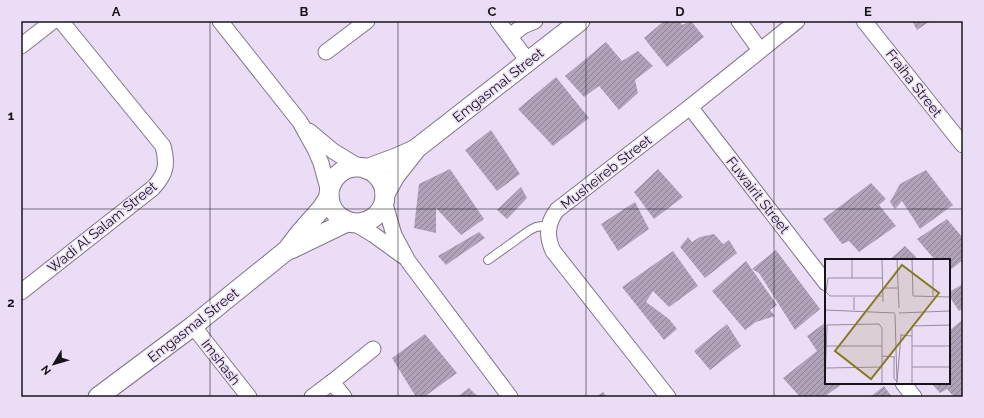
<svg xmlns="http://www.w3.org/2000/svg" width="984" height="418" font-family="Raleway,sans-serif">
<defs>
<pattern id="building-hatch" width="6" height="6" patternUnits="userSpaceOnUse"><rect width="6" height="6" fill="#b0a2b9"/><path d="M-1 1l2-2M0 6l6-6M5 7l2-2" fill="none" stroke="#8e8396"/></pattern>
</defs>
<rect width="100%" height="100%" fill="#ecddf6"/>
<g fill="url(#building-hatch)">
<path d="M664,21H680L682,25L691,21L704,37L667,67L644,38Z"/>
<path d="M912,21H930L917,30Z"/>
<path d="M606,42L622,61L638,51L653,66L635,80L638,93L619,110L599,86L584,97L565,76Z"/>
<path d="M556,77L589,118L553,146L518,109Z"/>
<path d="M491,130L520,174L497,191L465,150Z"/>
<path d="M450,169L484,219L461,235L436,208V233L414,228L419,184Z"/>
<path d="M658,169L683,197L654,219L634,192Z"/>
<path d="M926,170L953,205L920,229L902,201L895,209L890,202L900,184Z"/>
<path d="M871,183L886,199L879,205L896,226L859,252L849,241L842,244L823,219Z"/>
<path d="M521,187L527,198L507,219L497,210Z"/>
<path d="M635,202L649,229L618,251L601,224Z"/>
<path d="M947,219L963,238V260L949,271V260H935L917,239Z"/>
<path d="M479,232L485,238L446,265L438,256Z"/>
<path d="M714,234L723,244L729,240L737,253L705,278L680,247L688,237L692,242L700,237Z"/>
<path d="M905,246L919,260H889Z"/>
<path d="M776,250L820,309L795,330L759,273L752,269Z"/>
<path d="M673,251L698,286L669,307L653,291L646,302L669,319L677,329L664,340L622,287Z"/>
<path d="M746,261L777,305L770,310L775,316L756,322L745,330L712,291Z"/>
<path d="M963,284V309L959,311L949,296V292Z"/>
<path d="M963,319V395L961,397H954L947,389L940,393L931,383H949V331Z"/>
<path d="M826,322V383H841L842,384L824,397H800L783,378L817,351L807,336Z"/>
<path d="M727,324L741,346L710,370L694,351Z"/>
<path d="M425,334L457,373L424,397H416L392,358Z"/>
<path d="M884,386L892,397H870Z"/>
<path d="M469,388L478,397H457Z"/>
<path d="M603,392L607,397H596Z"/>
</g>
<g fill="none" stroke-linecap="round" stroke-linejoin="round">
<defs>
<path id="service" d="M488,260L530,230L536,227L549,225"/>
<g id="minor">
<path d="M220,21L300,122L315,149L321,163L329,192"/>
<path d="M498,21L528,61"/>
<path d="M739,21L760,50"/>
<path d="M864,21L963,145"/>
<path d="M510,36L523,26L535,21"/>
<path d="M21,46L53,21"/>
<path d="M326,52L367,21"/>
<path d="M690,107L826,283"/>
<path d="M309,131L333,151L359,167"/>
<path d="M384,201L394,235L408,261L510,397"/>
<path d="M354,223L374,235L403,256"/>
<path d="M21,292L153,188C166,174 168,165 163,146L61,21"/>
<path d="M193,326L249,397"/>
<path d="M332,382L344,397"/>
<path d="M903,383L914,397"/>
<path d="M312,397L332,382L373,349"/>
<path d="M668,397L553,251C546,236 547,223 557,210L690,107L797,21"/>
</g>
<g id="tertiary">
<circle cx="357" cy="195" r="28"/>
<path d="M366,169L396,158L414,150"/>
<path d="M385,194L395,176L417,148L580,21"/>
<path d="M291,249L347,222"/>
<path d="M98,397L193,326L287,250L300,233L322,208L329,197"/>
</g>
</defs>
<use href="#service" stroke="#817389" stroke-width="10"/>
<use href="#minor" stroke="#817389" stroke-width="17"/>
<use href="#tertiary" stroke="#817389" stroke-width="21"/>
<use href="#service" stroke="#fff" stroke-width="8"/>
<use href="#minor" stroke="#fff" stroke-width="15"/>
<use href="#tertiary" stroke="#fff" stroke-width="19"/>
</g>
<path fill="none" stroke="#18131b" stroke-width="1" stroke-opacity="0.55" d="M210,21V397M398,21V397M586,21V397M774,21V397M21,209H963"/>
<g text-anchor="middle" stroke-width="3" stroke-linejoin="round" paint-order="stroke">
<g font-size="14" fill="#18131b" stroke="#ecddf6">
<text transform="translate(914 83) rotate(52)" y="5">Fraiha Street</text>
<text transform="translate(498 85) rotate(-38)" y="5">Emgasmal Street</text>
<text transform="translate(606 172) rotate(-38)" y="5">Musheireb Street</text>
<text transform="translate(758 195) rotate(52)" y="5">Fuwairit Street</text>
<text transform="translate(102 227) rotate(-39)" y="5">Wadi Al Salam Street</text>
<text transform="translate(193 325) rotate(-38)" y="5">Emgasmal Street</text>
<text transform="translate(221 362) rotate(52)" y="5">Imshash</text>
</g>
</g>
<g transform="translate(825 259)">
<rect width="125" height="125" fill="#ecddf6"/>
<path fill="none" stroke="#978c9e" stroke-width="1" d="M27,0V19M57,0L58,43M72,0L74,49M87,0L88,37L125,38M58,29H72M57,37H5L1,33L3,19H57M29,38V51M108,38V0M0,51L70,54M74,54L125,52M70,55L72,125M75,76L87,77M1,87H57M87,87H125M57,97L70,98M69,98V119L72,123M87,108H125M1,109L57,108M72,123L76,76M0,125L2,66L54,65L57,69V125M87,125V67L125,66"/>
<path fill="#857b20" fill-opacity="0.15" stroke="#857b20" stroke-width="2" d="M77,6L114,34L46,120L10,92Z"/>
<rect width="125" height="125" fill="none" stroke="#18131b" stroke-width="2"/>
</g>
<rect width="984" height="418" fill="none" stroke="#ecddf6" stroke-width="44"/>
<g transform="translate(54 364) rotate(232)" stroke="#ecddf6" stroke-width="3" paint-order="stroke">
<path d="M0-3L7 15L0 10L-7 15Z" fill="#18131b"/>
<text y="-6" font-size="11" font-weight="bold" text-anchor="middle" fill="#18131b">N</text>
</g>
<rect x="22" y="22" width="940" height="374" fill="none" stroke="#18131b" stroke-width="1.5"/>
<g font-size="13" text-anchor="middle" font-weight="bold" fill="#18131b">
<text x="116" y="16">A</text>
<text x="304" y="16">B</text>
<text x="492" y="16">C</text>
<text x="680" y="16">D</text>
<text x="868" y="16">E</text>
<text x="11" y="120">1</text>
<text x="11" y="307">2</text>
</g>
</svg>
